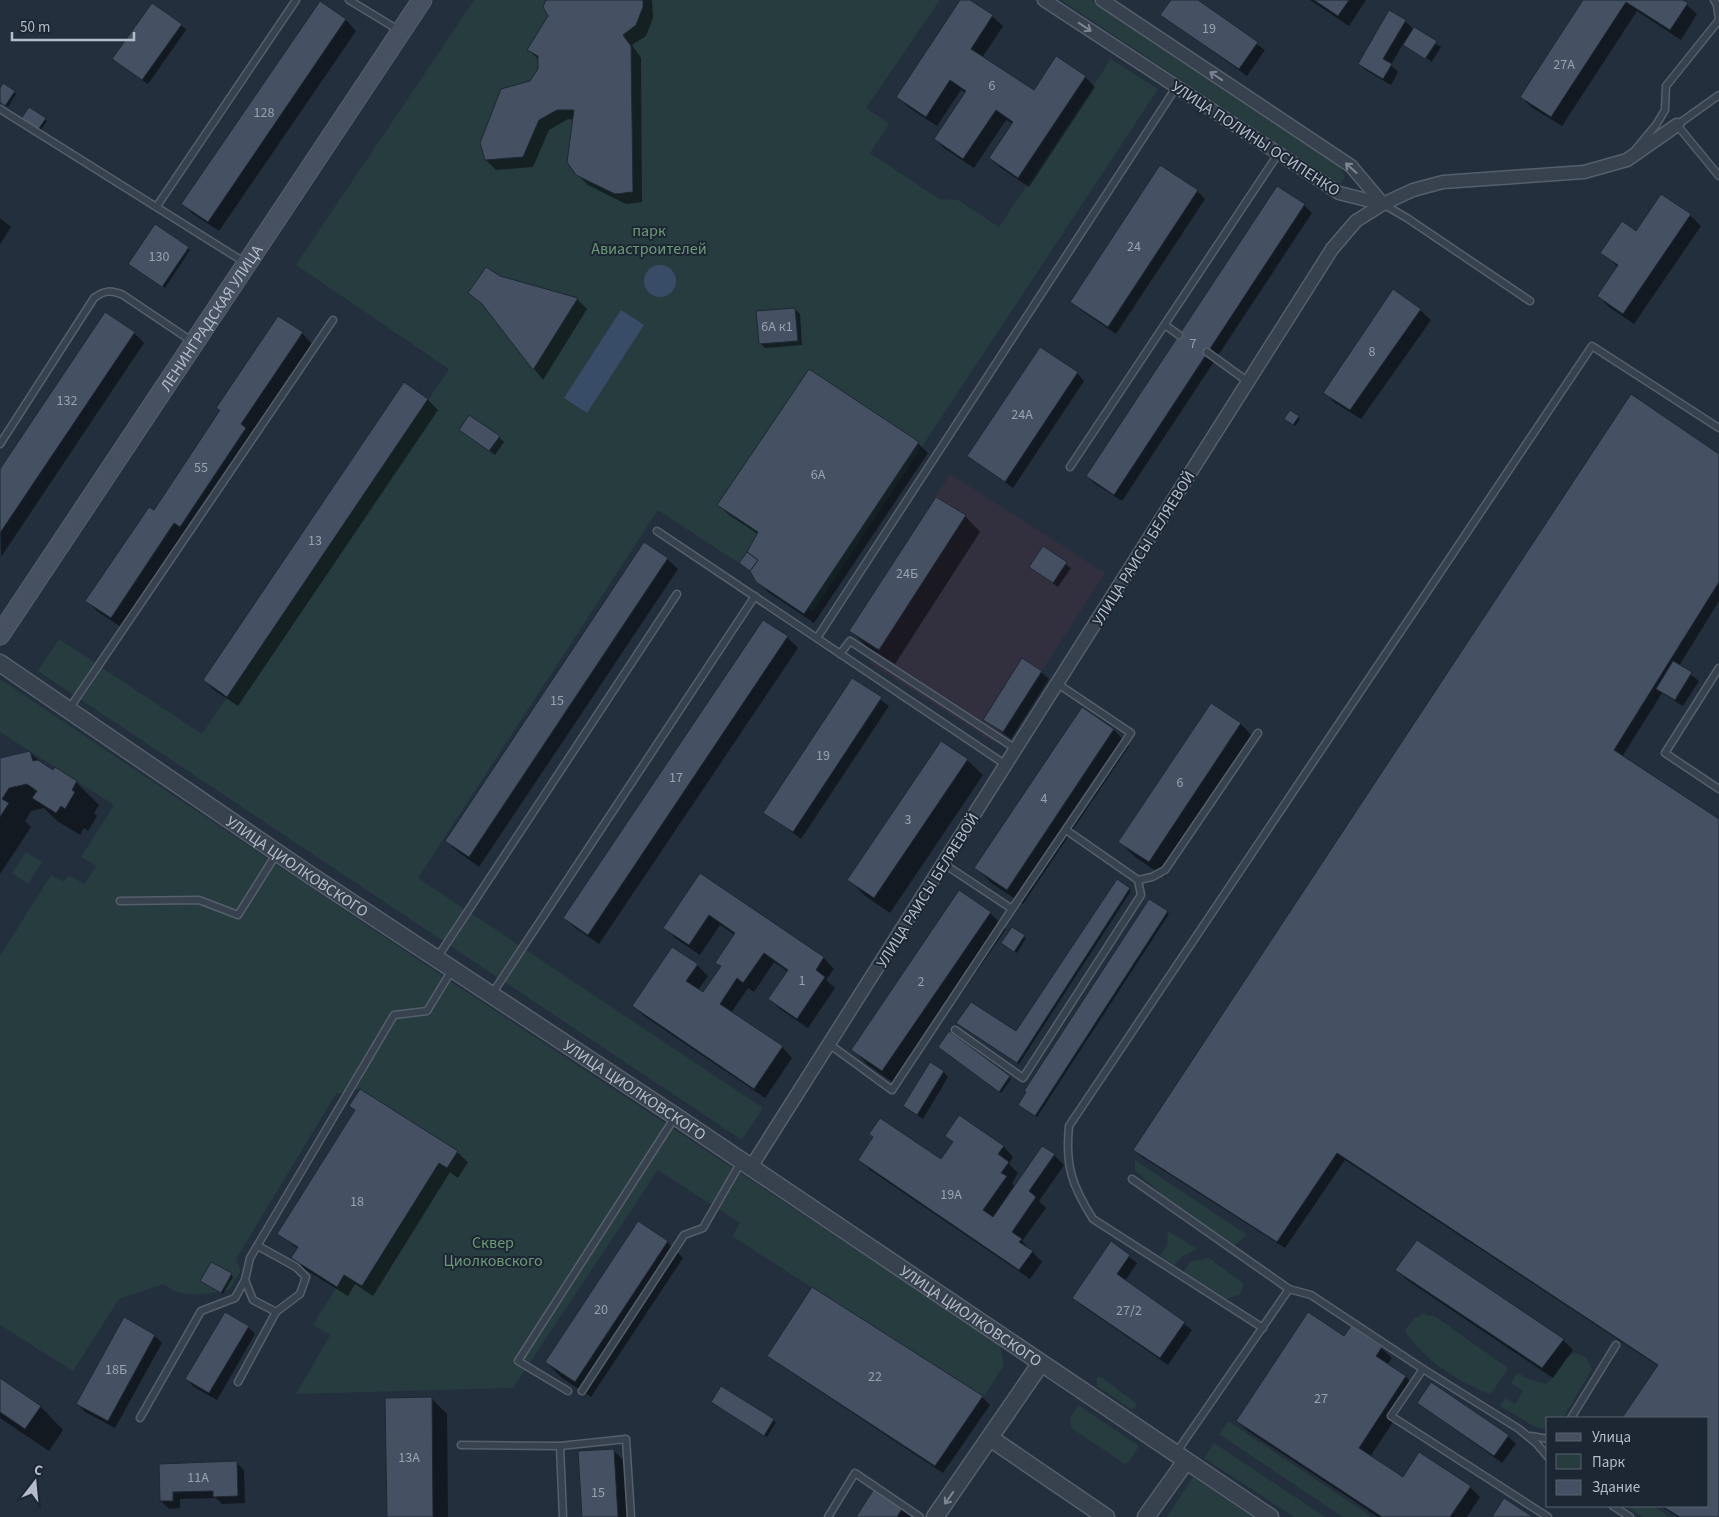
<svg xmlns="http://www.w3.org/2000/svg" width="1719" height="1517" font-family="'Source Sans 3',sans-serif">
<rect width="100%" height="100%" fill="#242f3e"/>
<path fill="#32303f" d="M950,474L1105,573L995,743L870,663L878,650L849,631Z"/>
<g fill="#263c3f">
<path d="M474,0H940L866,108L889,124L870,153L939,199L958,200L999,227L1111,59L1158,89L813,612L658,510L418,878L763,1108L742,1140L38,671L59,639L202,734L449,369L296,265Z"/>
<path d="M1061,0H1091L1338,165L1345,176L1341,183H1336Z"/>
<path d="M0,679L435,971L1000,1345L1004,1365L983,1398L732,1236L740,1223L658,1170L513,1388L296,1394L330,1335L313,1325L344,1275L363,1286L439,1163L447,1168L458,1151L359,1089L336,1094L236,1259L241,1271L229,1290C206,1293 183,1301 164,1284L119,1299L73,1371L0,1325V956L51,875L64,882L68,875L84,884L96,866L81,857L114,805L0,732Z"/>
<path d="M26,852L42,862L28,884L12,873Z"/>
<path d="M1135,1160L1247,1235L1234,1246L1163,1196L1135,1170Z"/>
<path d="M1168,1231L1197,1249L1183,1256L1174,1265L1160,1256L1167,1246Z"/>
<path d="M1207,1258L1214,1260V1262L1244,1284L1240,1294L1224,1300L1183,1273L1190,1262Z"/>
<path d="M1424,1313L1428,1316L1433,1315L1508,1368L1493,1391L1489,1394C1456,1380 1425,1361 1405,1331L1414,1319Z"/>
<path d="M1575,1353L1586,1357L1592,1369L1563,1418H1548V1430L1535,1427L1500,1406L1505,1398L1515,1404L1523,1391L1511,1383L1517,1373L1531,1380L1546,1384C1557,1375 1561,1357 1575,1353Z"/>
<path d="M1097,1377L1102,1378L1137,1404L1133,1409L1129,1408L1097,1386Z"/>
<path d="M1078,1405L1139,1446L1128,1463L1125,1464L1071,1428L1070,1419Z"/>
<path d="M1228,1421L1372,1517H1343L1219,1434Z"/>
<path d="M1214,1443L1325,1517H1294L1204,1458Z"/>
<path d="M1193,1477L1252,1517H1167Z"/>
<path d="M1626,1506H1653L1670,1517H1643Z"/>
</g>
<g fill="#394c67">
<circle cx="660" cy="281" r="16"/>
<path d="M621,310L644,325L587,413L564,398Z"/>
</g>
<g fill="#0007">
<path d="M547,0H652L653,18L646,36L632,45L641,58L642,202L626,204L588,185L577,174L574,120L568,119L549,130L533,167L496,170L486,160L539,69V60L529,50L550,15Z"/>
<path d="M962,0H968L992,16L1003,26L982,58L1034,92L1085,77L1095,87L1029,187L1001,168L990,158L1013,124L1006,120L974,168L945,149L935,139L966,93L961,90L937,126L908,107L898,97Z"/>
<path d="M1172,0H1195L1265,50L1247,76L1162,15Z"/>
<path d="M1310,0H1366L1349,26Z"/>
<path d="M1584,0H1681L1697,14L1681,40L1637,11L1562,126L1531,107L1521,96Z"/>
<path d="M320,3L346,20L356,31L219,231L193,214L183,204Z"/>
<path d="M1405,21L1414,30L1441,47L1431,63V61L1403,44L1391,65L1398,72L1391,85L1367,71L1359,64Z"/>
<path d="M181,25L186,30L148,84L119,64Z"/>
<path d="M4,85L16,94L8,107L0,102V91Z"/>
<path d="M23,119H45L47,121L40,131Z"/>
<path d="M1197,191L1205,199L1116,334L1079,309L1071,302Z"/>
<path d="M1661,196L1690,215L1701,226L1634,324L1609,307L1598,296L1618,267L1602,253L1636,233Z"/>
<path d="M1304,205L1312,213L1122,501L1095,484L1087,476Z"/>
<path d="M0,218L11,227L0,244Z"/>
<path d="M188,248L190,250L165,288L132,266Z"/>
<path d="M500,277L577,299L587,309L543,380L486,308L470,293Z"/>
<path d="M795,309L800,314L802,345L765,348L760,343Z"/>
<path d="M1420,310L1431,320L1361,419L1335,403L1325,393Z"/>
<path d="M134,333L144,343L1,557L0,471Z"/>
<path d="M302,333L312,344L251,435L255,439L190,536L185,532L121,627L97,611L87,601L154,511Z"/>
<path d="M1077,373L1084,381L1013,488L969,456Z"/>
<path d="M404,384L428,400L438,410L238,706L214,690L204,680Z"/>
<path d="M1298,417L1300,419L1295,426L1287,420Z"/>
<path d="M461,430L499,437L504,442L495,455Z"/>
<path d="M918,443L928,453L814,623L768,592L757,581L752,571L758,534L729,515L719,505Z"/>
<path d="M1719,455V601L1679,666L1699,681L1683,706L1662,693L1622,757L1719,820V1517H1678L1660,1506H1708V1418H1623L1658,1366L1345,1160L1285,1248L1142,1157L1134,1150Z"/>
<path d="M965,516L980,532L895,664L866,646L851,631Z"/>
<path d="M1043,548L1071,568L1058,587L1031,567Z"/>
<path d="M667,559L678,569L479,867L457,851L446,841Z"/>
<path d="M764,622L787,637L798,648L599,944L575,928L565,918Z"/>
<path d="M1041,672L1049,679L1011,739L985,719Z"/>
<path d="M853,680L889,706L801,839L765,812Z"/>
<path d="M1211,704L1241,724L1256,740L1165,877L1135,857L1120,842Z"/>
<path d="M1082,709L1114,730L1129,746L1023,904L991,883L975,867Z"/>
<path d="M30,753L53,772L55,769L76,782L99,805L94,813L97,816L88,831L84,828L80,835L57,821L44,808L31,811L25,821L31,827L0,874V760Z"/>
<path d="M967,760L983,775L890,913L864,895L849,880Z"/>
<path d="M700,875L824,958L834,969L826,980L835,988L808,1028L780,1009L770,999L788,972L774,962L754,992L748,988L731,1013L782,1047L792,1058L765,1098L644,1016L633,1005L672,948L697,965L708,976L698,990L703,994L721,967L717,963L735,935L720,925L700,955L675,938L665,927Z"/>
<path d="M1129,889L1131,891L1019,1064L960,1025L1017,1033Z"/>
<path d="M1167,912L1169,914L1037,1117L1022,1107Z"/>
<path d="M990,913L1006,929L898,1086L868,1065L853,1050Z"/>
<path d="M1012,929L1026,938L1017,953L1005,945Z"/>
<path d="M942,1049L1009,1077L1011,1079L1001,1093Z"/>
<path d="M944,1072L948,1077L923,1119L910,1111L905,1106Z"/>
<path d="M350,1106L457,1152L468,1162L458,1178L450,1172L373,1296L355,1284L348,1296L303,1268L293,1258L298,1249L279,1233L356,1111Z"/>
<path d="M946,1136L1003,1146L1013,1157L1009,1164L1018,1173L1012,1183L1015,1187L1054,1155L1064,1165L1039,1201L1046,1208L1022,1241L1042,1262L1030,1279L870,1170L860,1160L942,1161L954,1143Z"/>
<path d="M667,1242L683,1258L591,1397L562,1378L546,1362Z"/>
<path d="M1111,1243L1137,1263L1125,1281L1192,1330L1168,1365L1081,1305L1073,1297Z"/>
<path d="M1397,1270L1563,1340L1573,1350L1553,1378L1407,1280Z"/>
<path d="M231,1274L233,1277L223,1294L204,1283Z"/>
<path d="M248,1327L255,1334L217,1400L194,1387L186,1379Z"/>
<path d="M1351,1328L1381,1348L1392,1358L1387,1365L1406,1377L1416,1387L1370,1457L1403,1478L1470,1487L1480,1497L1467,1517H1378L1248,1431L1237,1421L1344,1338Z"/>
<path d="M155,1336L162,1343L115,1428L85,1412L78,1404Z"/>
<path d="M769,1355L982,1397L990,1405L943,1473L777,1363Z"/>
<path d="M0,1379L41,1407L63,1430L49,1451L0,1418Z"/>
<path d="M721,1388L776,1422L767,1437L715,1404Z"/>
<path d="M431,1398L447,1414L448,1517H388Z"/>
<path d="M1418,1403L1508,1436L1516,1444L1502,1463Z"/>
<path d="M613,1450L629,1466L632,1517H583Z"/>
<path d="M236,1462L244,1470L245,1503L222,1504L216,1498L180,1499V1508L169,1509L161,1501L160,1465Z"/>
<path d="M902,1508L911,1517H857Z"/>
</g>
<g fill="#455162" stroke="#1f2835">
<path d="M546,0H643V7L636,25L623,35L631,46L633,192L615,194L576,175L567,162L574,110H557L539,120L523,157L485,160L480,143L501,89L530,81L538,69V56L527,50L548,16L543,7Z"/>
<path d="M960,0H970L993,15L971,49L1034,90L1056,56L1086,76L1018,178L989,158L1013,122L996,110L963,159L934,139L966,91L950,80L926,117L896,97Z"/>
<path d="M1171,0H1198L1258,42L1239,69L1160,15Z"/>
<path d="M1314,0H1349L1338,16Z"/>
<path d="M1583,0H1683L1688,3L1670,30L1626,2L1551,117L1520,97Z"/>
<path d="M320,1L346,19L208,222L181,204Z"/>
<path d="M152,3L182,24L142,80L112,59Z"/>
<path d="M1389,10L1406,20L1383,59L1392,64L1383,79L1358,64Z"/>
<path d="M1414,27L1437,41L1425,59L1403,45Z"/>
<path d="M3,83L15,91L5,106L0,102V88Z"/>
<path d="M29,107L46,118L38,130L21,119Z"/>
<path d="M1160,165L1198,190L1108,327L1070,302Z"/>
<path d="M1277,186L1305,204L1114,495L1086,476Z"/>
<path d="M1661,194L1691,214L1623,314L1597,296L1618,265L1600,253L1622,221L1636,231Z"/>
<path d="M155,224L189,247L162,287L128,264Z"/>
<path d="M486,267L500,276L578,298L533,370L482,304L468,293Z"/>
<path d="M1393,289L1421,309L1350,410L1323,393Z"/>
<path d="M795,308L798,341L759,344L756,311Z"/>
<path d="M105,312L135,332L0,533V469Z"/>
<path d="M278,316L303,332L241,424L246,428L180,527L174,523L111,618L85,601L149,507L154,510L220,410L216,408Z"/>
<path d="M1040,347L1078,372L1005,482L967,456Z"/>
<path d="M809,369L919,442L804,614L756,582L750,571L758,560L747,552L758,532L717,505Z"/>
<path d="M404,382L428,399L227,697L203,680Z"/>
<path d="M1631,394L1719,454V582L1614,750L1719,819V1517H1680L1662,1506H1708V1418H1622L1658,1365L1337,1153L1277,1242L1133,1150Z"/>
<path d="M1290,410L1299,416L1293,425L1284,419Z"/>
<path d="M469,415L500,436L489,451L459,430Z"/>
<path d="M936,497L966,515L879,650L849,631Z"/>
<path d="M644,542L668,558L469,857L445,841Z"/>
<path d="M1043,546L1067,562L1053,583L1029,567Z"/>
<path d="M747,552L758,560L750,571L739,563Z"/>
<path d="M763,620L788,636L588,935L563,918Z"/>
<path d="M1022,658L1042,671L1003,732L983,720Z"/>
<path d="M1673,661L1692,672L1675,700L1656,689Z"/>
<path d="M852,678L882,697L793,832L763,813Z"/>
<path d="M1211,703L1241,723L1149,862L1118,842Z"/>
<path d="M1082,707L1114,729L1007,890L974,868Z"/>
<path d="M941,741L968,759L874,898L847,880Z"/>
<path d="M30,751L33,761L38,760L53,770L55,767L77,781L72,790L75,792L65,809L61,806L56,813L32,798L37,791L27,784L9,788L2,799L9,803L0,817V758Z"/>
<path d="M700,873L824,957L816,970L825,977L797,1019L768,999L788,970L764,953L743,983L737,978L720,1004L783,1046L754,1089L632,1006L672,947L698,964L686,981L703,992L721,966L715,963L735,933L709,915L689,945L663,928Z"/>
<path d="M1117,879L1130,888L1017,1063L956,1023L971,1002L1016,1031Z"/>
<path d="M959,890L991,912L882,1071L851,1050Z"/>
<path d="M1149,899L1168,911L1035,1116L1018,1105L1026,1092L1024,1091Z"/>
<path d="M1012,927L1025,935L1014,952L1001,943Z"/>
<path d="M949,1031L1010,1076L999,1092L938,1047Z"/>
<path d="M930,1062L944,1071L917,1115L903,1106Z"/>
<path d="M360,1089L458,1151L447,1168L439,1163L362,1286L344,1275L337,1287L291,1258L298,1247L277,1234L355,1110L349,1106Z"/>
<path d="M959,1115L1004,1146L998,1154L1009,1162L1001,1173L1007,1176L983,1210L993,1217L1042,1146L1055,1154L1029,1191L1036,1197L1012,1232L1022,1239L1019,1242L1033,1251L1019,1270L858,1160L873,1137L869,1134L880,1118L941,1159L953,1142L945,1136Z"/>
<path d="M638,1221L668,1241L575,1382L545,1362Z"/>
<path d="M1417,1240L1564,1339L1542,1368L1395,1270Z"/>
<path d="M1111,1241L1130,1255L1117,1274L1185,1322L1160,1358L1072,1298Z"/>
<path d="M211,1262L232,1273L221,1293L200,1281Z"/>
<path d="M812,1287L983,1396L935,1466L767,1356Z"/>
<path d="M225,1312L249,1326L209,1393L185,1379Z"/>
<path d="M1308,1312L1344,1336L1351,1326L1382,1347L1376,1356L1406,1376L1359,1448L1403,1477L1419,1452L1471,1486L1450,1517H1382L1236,1421Z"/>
<path d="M124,1317L155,1335L108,1421L76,1404Z"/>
<path d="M0,1378L41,1406L25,1429L0,1412Z"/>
<path d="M1431,1382L1509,1435L1494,1456L1417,1403Z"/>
<path d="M721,1386L774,1419L764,1436L711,1402Z"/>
<path d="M432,1397L433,1517H387L385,1398Z"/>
<path d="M614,1449L618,1517H582L578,1451Z"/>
<path d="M237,1461L238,1496L213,1497V1491L173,1492V1501H160L159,1464Z"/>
<path d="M874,1489L903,1507L897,1517H856Z"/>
<path d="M1504,1498L1533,1517H1492Z"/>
</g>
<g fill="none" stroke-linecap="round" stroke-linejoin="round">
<defs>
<g id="service">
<path d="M349,0L400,31"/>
<path d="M1719,95L1677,125L1719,176"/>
<path d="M0,109L244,262"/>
<path d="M1636,149L1656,125L1665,110L1666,86L1719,20L1717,5L1714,0"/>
<path d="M1383,204L1407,218L1530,301"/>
<path d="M157,206L296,0"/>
<path d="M1165,325L1179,335"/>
<path d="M1207,352L1247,381"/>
<path d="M0,444L94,298C105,290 111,290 123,295L193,342"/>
<path d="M1070,467L1278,154"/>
<path d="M657,531L1006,765"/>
<path d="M817,638L1177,86"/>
<path d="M840,654L850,641L1016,749"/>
<path d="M1719,668L1665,753L1719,789"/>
<path d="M69,709L333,320"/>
<path d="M1066,830L1138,880L1152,877L1165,870L1258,733"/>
<path d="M120,901L199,900L238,915L277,853"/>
<path d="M1012,909L1131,733L1058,684"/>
<path d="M437,958L677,594"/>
<path d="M492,994L755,596"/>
<path d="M955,1030L1023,1078L1141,895L1138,880"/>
<path d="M829,1044L892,1090L1012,909L944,864"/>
<path d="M1132,1179L1289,1289L1311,1295L1423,1369L1519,1429L1537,1444L1548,1457"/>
<path d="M245,1280L253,1300L276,1312L300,1294L306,1277L296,1267L258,1246"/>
<path d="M1263,1328L1093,1219C1072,1186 1065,1166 1069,1126L1592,346L1719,428"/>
<path d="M1423,1369L1391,1416L1548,1517"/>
<path d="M238,1382L276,1312"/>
<path d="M568,1391L518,1361L675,1117"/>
<path d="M582,1391L684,1235L703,1228L741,1162"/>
<path d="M140,1418L201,1311L235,1298L245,1280L250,1258L394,1015L427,1011L452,970"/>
<path d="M1571,1418L1616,1345"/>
<path d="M1531,1436L1548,1439"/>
<path d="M461,1445L560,1446L626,1439L631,1517"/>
<path d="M560,1446L563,1517"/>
<path d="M1176,1453L1289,1289"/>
<path d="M1613,1506L1630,1517"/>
<path d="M828,1517L855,1473L920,1517"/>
</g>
<g id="minor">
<path d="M1044,0L1339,193L1383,204"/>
<path d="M1102,0L1351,166L1383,204"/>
<path d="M751,1167L1332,249L1356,221L1383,204L1413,190L1443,182L1584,172L1627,160L1677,125"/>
</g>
<g id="tertiary">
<path id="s1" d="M0,663L310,875L675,1116L1270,1517"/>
<path d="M990,1438L1106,1517"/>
<path d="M935,1517L1041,1363"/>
<path d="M1146,1517L1186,1461"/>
</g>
<g id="secondary">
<path id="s2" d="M0,635L422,0"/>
</g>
</defs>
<use href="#service" stroke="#565f6c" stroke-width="9"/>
<use href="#minor" stroke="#565f6c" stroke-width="15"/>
<use href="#tertiary" stroke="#565f6c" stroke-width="19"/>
<use href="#secondary" stroke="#565f6c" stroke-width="21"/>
<use href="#service" stroke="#38414e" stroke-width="6"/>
<use href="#minor" stroke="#38414e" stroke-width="12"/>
<use href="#tertiary" stroke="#38414e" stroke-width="16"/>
<use href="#secondary" stroke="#465061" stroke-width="19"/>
</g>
<defs><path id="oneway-shaft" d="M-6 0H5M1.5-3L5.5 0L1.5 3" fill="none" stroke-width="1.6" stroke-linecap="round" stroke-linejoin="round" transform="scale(1.25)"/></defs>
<g stroke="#7c8592">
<use href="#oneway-shaft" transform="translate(1085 27) rotate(33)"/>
<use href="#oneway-shaft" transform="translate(1216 76) rotate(-146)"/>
<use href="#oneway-shaft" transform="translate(1351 168) rotate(-138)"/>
<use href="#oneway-shaft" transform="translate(949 1498) rotate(125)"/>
</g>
<g text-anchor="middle" stroke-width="4" stroke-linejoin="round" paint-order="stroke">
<g font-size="14" fill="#98a1af">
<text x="1209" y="33">19</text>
<text x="1564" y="69">27А</text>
<text x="992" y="90">6</text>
<text x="264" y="117">128</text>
<text x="1134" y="251">24</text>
<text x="159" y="261">130</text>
<text x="777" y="331">6А к1</text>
<text x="1193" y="348">7</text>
<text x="1372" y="356">8</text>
<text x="67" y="405">132</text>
<text x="1022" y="419">24А</text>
<text x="201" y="472">55</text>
<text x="818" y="479">6А</text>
<text x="315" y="545">13</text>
<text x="907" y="578">24Б</text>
<text x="557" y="705">15</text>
<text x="823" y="760">19</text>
<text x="676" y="782">17</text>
<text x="1180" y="787">6</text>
<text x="1044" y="803">4</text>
<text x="908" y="824">3</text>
<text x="802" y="985">1</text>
<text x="921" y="986">2</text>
<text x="951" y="1199">19А</text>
<text x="357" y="1206">18</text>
<text x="601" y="1314">20</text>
<text x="1129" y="1315">27/2</text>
<text x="116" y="1374">18Б</text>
<text x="875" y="1381">22</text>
<text x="1321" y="1403">27</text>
<text x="409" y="1462">13А</text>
<text x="198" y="1482">11А</text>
<text x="598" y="1497">15</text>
</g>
<g font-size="16" fill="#b4bcc9" stroke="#1d2633">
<text transform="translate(1256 138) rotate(33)" y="6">УЛИЦА ПОЛИНЫ ОСИПЕНКО</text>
<text dy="6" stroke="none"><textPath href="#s2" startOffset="381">ЛЕНИНГРАДСКАЯ УЛИЦА</textPath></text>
<text transform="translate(1143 548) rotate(-58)" y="6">УЛИЦА РАИСЫ БЕЛЯЕВОЙ</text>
<text dy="6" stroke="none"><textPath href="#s1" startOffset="360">УЛИЦА ЦИОЛКОВСКОГО</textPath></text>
<text transform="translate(927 890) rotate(-58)" y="6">УЛИЦА РАИСЫ БЕЛЯЕВОЙ</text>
<text dy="6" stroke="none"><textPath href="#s1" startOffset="765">УЛИЦА ЦИОЛКОВСКОГО</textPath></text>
<text dy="6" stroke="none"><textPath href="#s1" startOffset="1170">УЛИЦА ЦИОЛКОВСКОГО</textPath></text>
</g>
<g font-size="16" fill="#6b9a76" stroke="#1d2633">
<text x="649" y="236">парк<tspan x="649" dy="18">Авиастроителей</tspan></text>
<text x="493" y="1248">Сквер<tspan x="493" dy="18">Циолковского</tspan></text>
</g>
</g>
<rect x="1546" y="1417" width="162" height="90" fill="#1d2633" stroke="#59626f"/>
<rect x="1556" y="1433" width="25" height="8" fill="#465061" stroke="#59626f"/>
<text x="1592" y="1442" font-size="15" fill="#b4bcc9">Улица</text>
<rect x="1556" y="1454" width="25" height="15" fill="#263c3f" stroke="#59626f"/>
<text x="1592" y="1467" font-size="15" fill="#b4bcc9">Парк</text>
<rect x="1556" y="1480" width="25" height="15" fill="#455162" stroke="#59626f"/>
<text x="1592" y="1492" font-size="15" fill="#b4bcc9">Здание</text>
<g transform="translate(35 1482) rotate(16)" stroke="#1d2633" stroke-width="4" paint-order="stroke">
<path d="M0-4L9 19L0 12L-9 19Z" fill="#b4bcc9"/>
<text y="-8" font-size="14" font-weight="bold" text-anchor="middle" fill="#b4bcc9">С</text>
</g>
<path d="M12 32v8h122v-8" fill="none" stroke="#b4bcc9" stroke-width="2.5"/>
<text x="20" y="32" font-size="15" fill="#b4bcc9" stroke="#1d2633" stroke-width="4" paint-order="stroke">50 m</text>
</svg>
